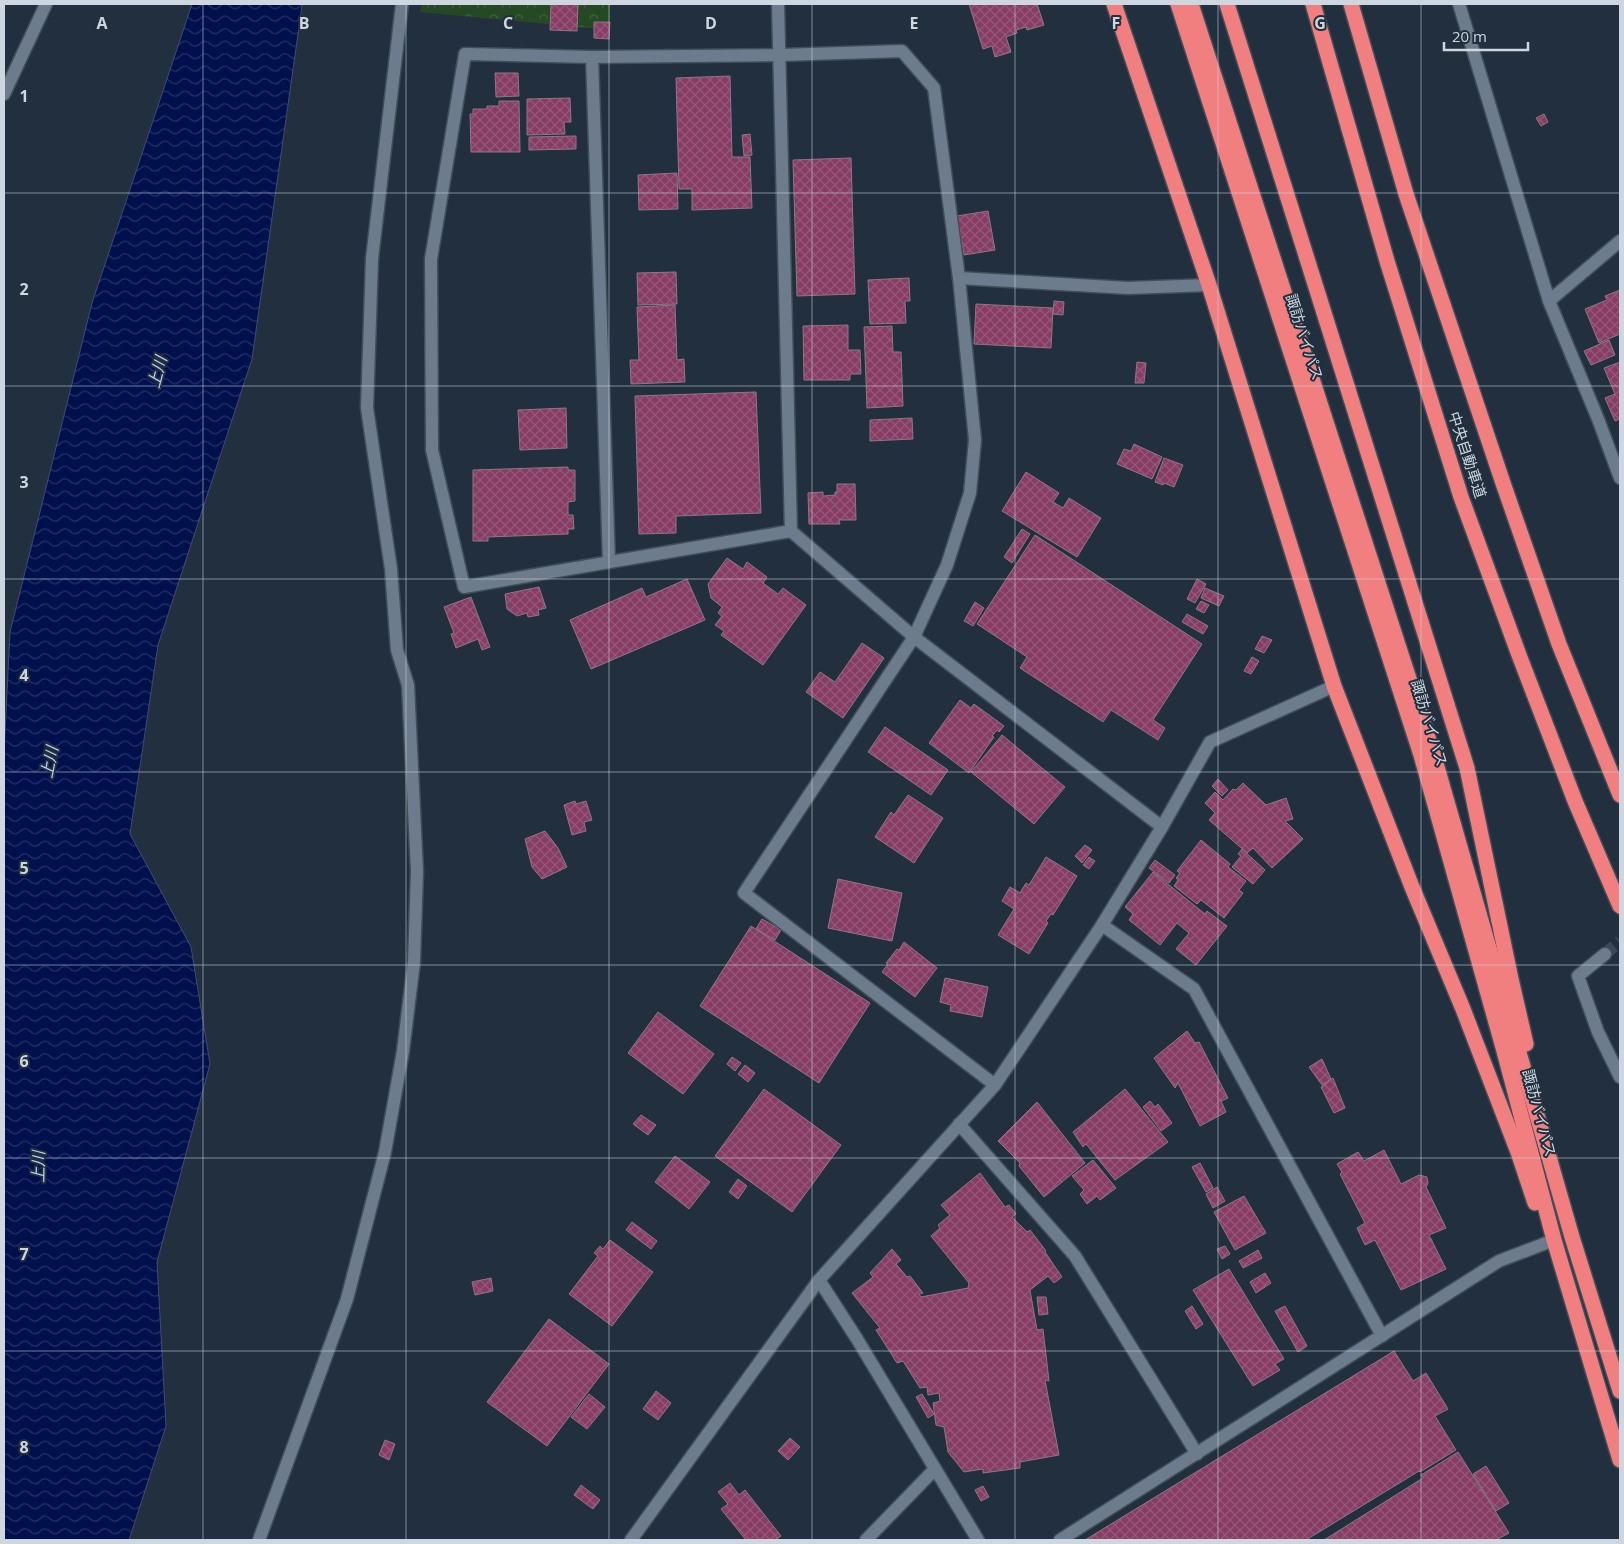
<svg xmlns="http://www.w3.org/2000/svg" width="1624" height="1544" font-family="'Open Sans','Noto Sans JP',sans-serif">
<defs>
<pattern id="forest-crowns" width="20" height="18" patternUnits="userSpaceOnUse" patternTransform="scale(1.25)"><rect width="20" height="18" fill="#254925"/><path d="M2 6a3 3 0 1 1 6 0M12 15a3 3 0 1 1 6 0" fill="none" stroke="#436244"/></pattern>
<pattern id="water-waves" width="16" height="10" patternUnits="userSpaceOnUse" patternTransform="scale(1.25)"><rect width="16" height="10" fill="#00104c"/><path d="M0 5q4-4 8 0t8 0" fill="none" stroke="#243266"/></pattern>
<pattern id="building-cross-hatch" width="8" height="8" patternUnits="userSpaceOnUse" patternTransform="scale(1.25)"><rect width="8" height="8" fill="#873c64"/><path d="M0 0l8 8M0 8l8-8" fill="none" stroke="#97577a"/></pattern>
</defs>
<rect width="100%" height="100%" fill="#222f3e"/>
<path fill="url(#forest-crowns)" d="M422,4H610V30L420,12Z"/>
<path fill="url(#water-waves)" stroke="#3e4c78" d="M192,4H302L301,13L252,359L158,645L130,834L191,947L210,1064L157,1262L166,1426L129,1540H4V752L10,632L92,303Z"/>
<g fill="url(#building-cross-hatch)" stroke="#8e7882">
<path d="M551,4H578L577,31L550,30Z"/>
<path d="M969,4H1037L1044,25L1027,30L1026,27L1016,30L1017,33L1006,37L1011,52L995,57L992,46L983,49Z"/>
<path d="M594,22H610L609,39L594,38Z"/>
<path d="M495,73H518L519,96L496,97Z"/>
<path d="M730,76L732,157H750L752,208L692,210V189H679L676,78Z"/>
<path d="M570,98L571,122H564L565,134L527,135V99Z"/>
<path d="M499,101H519L520,152H471L470,114H473V109H487V106H499Z"/>
<path d="M1544,114L1548,122L1541,126L1536,118Z"/>
<path d="M750,134L752,155L744,156L742,135Z"/>
<path d="M576,136V149L529,150V137Z"/>
<path d="M851,158L855,294L797,296L793,160Z"/>
<path d="M677,173L678,209L639,210L638,175Z"/>
<path d="M988,211L995,250L964,255L957,216Z"/>
<path d="M676,272L677,304L638,305L637,273Z"/>
<path d="M909,278L910,301H905L906,323L870,324L868,280Z"/>
<path d="M1620,290V334L1599,343L1585,309L1607,300L1605,296Z"/>
<path d="M1054,301L1064,302L1063,315L1053,314Z"/>
<path d="M976,304L1053,308L1051,348L974,344Z"/>
<path d="M675,305L677,360L684,359L685,382L631,384L630,360H639L637,307Z"/>
<path d="M848,325V350H860L861,374H850V380H804L803,326Z"/>
<path d="M892,326L893,352H901L903,406L867,408L864,327Z"/>
<path d="M1609,340L1615,355L1591,365L1584,351Z"/>
<path d="M1137,362L1146,363L1144,383H1135Z"/>
<path d="M1620,362V419L1615,421L1605,398L1615,394L1604,368Z"/>
<path d="M756,392L761,513L676,516V533L639,534L635,396Z"/>
<path d="M566,408L567,448L520,450L518,410Z"/>
<path d="M912,418L913,439L870,441V420Z"/>
<path d="M1134,444L1162,457L1152,479L1117,464L1124,449L1131,451Z"/>
<path d="M1164,458L1183,465L1174,487L1164,483L1163,485L1155,482Z"/>
<path d="M568,467V470H575V501L568,502V515H573L574,529H568V534L488,537V541H473V470Z"/>
<path d="M1026,472L1059,493L1053,502L1063,508L1069,498L1101,518L1077,557L1002,511Z"/>
<path d="M837,484H855L856,520H839L840,524H809L808,493L823,492V496L835,495V492H837Z"/>
<path d="M1022,529L1030,534L1012,563L1004,557Z"/>
<path d="M1035,535L1202,644L1153,720L1165,728L1158,740L1111,710L1103,722L1020,668L1027,657L977,624Z"/>
<path d="M727,558L743,569L747,562L767,577L763,583L778,594L783,588L806,605L763,665L721,635L724,631L715,625L722,616L718,613L722,607L711,598L708,584Z"/>
<path d="M687,579L705,620L591,669L570,620L642,588L646,597Z"/>
<path d="M1197,579L1206,584L1195,603L1187,599Z"/>
<path d="M539,587L546,608L538,610L539,615L528,617L527,613L517,616L507,609L505,594Z"/>
<path d="M1205,588L1224,596L1219,606L1201,598Z"/>
<path d="M471,597L490,647L482,650L478,639L456,648L451,634L454,633L444,607Z"/>
<path d="M1201,601L1209,605L1204,613L1196,609Z"/>
<path d="M975,602L984,608L973,626L964,621Z"/>
<path d="M1187,614L1208,626L1203,634L1182,622Z"/>
<path d="M1262,636L1272,640L1264,653L1255,649Z"/>
<path d="M862,643L884,658L843,718L806,692L820,672L835,682Z"/>
<path d="M1252,657L1259,661L1251,674L1244,671Z"/>
<path d="M960,700L971,708L974,704L1004,726L999,732L997,730L992,736L994,737L969,773L929,743Z"/>
<path d="M885,727L948,770L931,795L868,752Z"/>
<path d="M1002,735L1065,787L1034,824L971,772Z"/>
<path d="M1218,779L1228,790L1222,796L1212,786Z"/>
<path d="M1243,783L1266,805L1286,798L1293,819L1285,821L1303,839L1272,868L1253,848L1247,853L1209,820L1215,813L1205,803L1215,792L1223,800L1233,789L1236,790Z"/>
<path d="M908,795L943,818L914,863L875,837L891,812L894,815Z"/>
<path d="M575,801L576,804L586,801L592,820L584,822L586,831L572,835L564,805Z"/>
<path d="M545,831L558,848L567,867L542,879L532,867L525,839Z"/>
<path d="M1201,840L1230,864L1228,867L1246,881L1239,890L1243,893L1224,918L1201,900L1197,904L1174,886L1178,880L1176,878L1180,873L1177,871Z"/>
<path d="M1085,845L1092,850L1082,863L1075,856Z"/>
<path d="M1242,849L1265,870L1253,884L1232,867L1241,856L1238,854Z"/>
<path d="M1046,857L1077,876L1053,915L1051,914L1046,921L1048,923L1029,954L998,935L1014,909L1002,901L1010,887L1020,893L1026,883L1029,885Z"/>
<path d="M1089,857L1095,861L1089,869L1083,865Z"/>
<path d="M1155,860L1175,875L1169,883L1149,868Z"/>
<path d="M1153,872L1205,914L1207,911L1227,926L1196,965L1176,949L1189,933L1177,923L1160,945L1129,920L1133,914L1125,907Z"/>
<path d="M838,879L902,893L892,941L828,928Z"/>
<path d="M762,919L781,930L775,940L756,929Z"/>
<path d="M751,926L870,1003L819,1083L700,1006Z"/>
<path d="M904,942L937,968L915,997L882,972L888,964L886,963L897,949L899,950Z"/>
<path d="M945,978L988,987L982,1017L950,1011L951,1005L940,1002Z"/>
<path d="M658,1012L714,1054L683,1094L628,1053Z"/>
<path d="M1187,1031L1195,1043L1199,1042L1228,1098L1221,1101L1226,1112L1200,1126L1178,1083L1175,1088L1154,1058Z"/>
<path d="M732,1057L741,1063L735,1071L727,1064Z"/>
<path d="M1322,1059L1331,1079L1322,1085L1309,1067Z"/>
<path d="M745,1065L755,1073L748,1082L738,1074Z"/>
<path d="M1333,1078L1345,1108L1334,1113L1321,1087Z"/>
<path d="M764,1089L841,1145L792,1212L715,1156Z"/>
<path d="M1125,1089L1168,1142L1115,1180L1086,1144L1083,1147L1073,1132Z"/>
<path d="M1150,1101L1155,1107L1158,1104L1172,1123L1161,1131L1143,1107Z"/>
<path d="M1037,1102L1085,1163L1044,1197L1019,1166L1020,1163L998,1141Z"/>
<path d="M641,1115L656,1125L648,1135L633,1124Z"/>
<path d="M1384,1150L1401,1184L1419,1175L1427,1177L1428,1183L1426,1187L1446,1228L1429,1235L1446,1269L1401,1290L1375,1240L1365,1245L1357,1228L1365,1223L1340,1174L1342,1172L1337,1164L1358,1152L1364,1161Z"/>
<path d="M675,1156L710,1182L689,1209L655,1182Z"/>
<path d="M1093,1160L1116,1188L1100,1200L1097,1196L1087,1204L1080,1194L1084,1190L1072,1176Z"/>
<path d="M1200,1163L1213,1188L1206,1192L1192,1167Z"/>
<path d="M980,1173L1005,1207L1009,1205L1016,1214L1012,1217L1027,1232L1030,1230L1046,1251L1045,1252L1062,1277L1054,1283L1048,1276L1030,1290L1037,1330L1043,1329L1049,1381L1045,1380L1059,1455L1020,1462V1468L983,1473V1469L964,1472L948,1452L944,1427L936,1425L933,1403L940,1401L939,1393L928,1395L927,1387L920,1388L903,1361L897,1363L876,1330L880,1328L852,1293L873,1277L870,1273L892,1249L901,1260L896,1264L907,1277L910,1276L923,1293L919,1294L921,1297L968,1288L969,1283L931,1236L940,1228L938,1225L950,1215L941,1205Z"/>
<path d="M738,1179L747,1186L738,1199L729,1192Z"/>
<path d="M1217,1187L1225,1201L1213,1208L1206,1194Z"/>
<path d="M1244,1196L1266,1233L1235,1250L1214,1212Z"/>
<path d="M632,1222L657,1241L651,1249L626,1230Z"/>
<path d="M610,1240L653,1272L612,1326L569,1294L598,1256L594,1253L600,1246L603,1249Z"/>
<path d="M1225,1246L1230,1254L1222,1259L1217,1249Z"/>
<path d="M1258,1250L1262,1258L1243,1268L1239,1261Z"/>
<path d="M1229,1269L1284,1359L1275,1364L1280,1370L1253,1386L1193,1290Z"/>
<path d="M1265,1273L1271,1283L1256,1293L1250,1282Z"/>
<path d="M491,1278L493,1291L475,1295L472,1282Z"/>
<path d="M1037,1297H1046L1048,1314L1039,1315Z"/>
<path d="M1192,1306L1203,1324L1196,1329L1185,1311Z"/>
<path d="M1285,1306L1307,1346L1298,1352L1275,1311Z"/>
<path d="M549,1319L609,1364L547,1446L487,1402Z"/>
<path d="M1394,1351L1413,1381L1426,1373L1448,1409L1435,1416L1456,1450L1420,1472L1419,1471L1306,1540H1085Z"/>
<path d="M656,1391L671,1403L658,1420L643,1409Z"/>
<path d="M589,1394L605,1407L587,1429L571,1417Z"/>
<path d="M922,1394L934,1414L928,1418L916,1397Z"/>
<path d="M790,1438L800,1447L788,1460L778,1451Z"/>
<path d="M385,1440L395,1444L389,1460L379,1455Z"/>
<path d="M1458,1452L1509,1533L1496,1540H1324L1423,1478L1421,1475Z"/>
<path d="M1486,1466L1509,1503L1496,1511L1473,1474Z"/>
<path d="M730,1483L739,1495L745,1490L781,1536L775,1540H746L721,1509L728,1504L718,1492Z"/>
<path d="M581,1485L600,1500L593,1509L574,1495Z"/>
<path d="M983,1486L989,1497L981,1501L975,1490Z"/>
</g>
<g fill="none" stroke-linecap="round" stroke-linejoin="round">
<path stroke="#3c4856" stroke-width="12" stroke-dasharray="12 6" stroke-linecap="butt" d="M1605,954L1620,941"/>
<defs>
<g id="minor">
<path d="M778,4L791,531L914,637L1162,827"/>
<path d="M1459,4L1549,301L1598,419L1620,478"/>
<path d="M592,57L609,562"/>
<path d="M4,94L46,4"/>
<path d="M959,278L1128,288L1209,285"/>
<path d="M1549,301L1620,241"/>
<path d="M791,531L464,587L432,450L431,259L465,54L592,57L781,55L902,51L934,88L959,278L975,440L970,493L947,565L914,637L744,893L995,1085"/>
<path d="M1102,925L1194,989L1382,1336"/>
<path d="M1605,954L1578,976L1598,1032L1620,1077"/>
<path d="M959,1124L1075,1256L1197,1454"/>
<path d="M819,1280L857,1339L978,1540"/>
<path d="M259,1540L347,1299L385,1152L403,1051L414,962L417,871L408,685L397,650L391,569L367,408L372,259L402,4"/>
<path d="M631,1540L819,1280L995,1085L1102,925L1162,827L1210,742L1334,686"/>
<path d="M866,1540L935,1469"/>
<path d="M1060,1540L1499,1261L1554,1240"/>
</g>
<g id="highway">
<path d="M1114,4L1209,285L1334,686L1412,887L1463,1009L1518,1152L1535,1203"/>
<path d="M1178,4L1421,755L1504,1051L1554,1240L1620,1460"/>
<path d="M1191,4L1433,753L1572,1237L1620,1391"/>
<path d="M1227,4L1467,768L1511,979L1526,1044"/>
<path d="M1313,4L1387,261L1461,497L1519,655L1575,801L1620,906"/>
<path d="M1351,4L1406,194L1503,483L1559,644L1620,795"/>
</g>
</defs>
<use href="#minor" stroke="#424d59" stroke-width="15"/>
<use href="#highway" stroke="#424d59" stroke-width="18"/>
<use href="#minor" stroke="#6d7c8d" stroke-width="12"/>
<use href="#highway" stroke="#f27f7f" stroke-width="15"/>
</g>
<path fill="none" stroke="#ced7e0" stroke-width="1" stroke-opacity="0.55" d="M203,4V1540M406,4V1540M609,4V1540M812,4V1540M1015,4V1540M1218,4V1540M1421,4V1540M4,193H1620M4,386H1620M4,579H1620M4,772H1620M4,965H1620M4,1158H1620M4,1351H1620"/>
<g text-anchor="middle" stroke-width="4" stroke-linejoin="round" paint-order="stroke">
<g font-size="15" fill="#ced7e0" stroke="#222f3e">
<text transform="translate(1304 337) rotate(72)" y="5">諏訪バイパス</text>
<text transform="translate(1467 455) rotate(72)" y="5">中央自動車道</text>
<text transform="translate(1429 723) rotate(73)" y="5">諏訪バイパス</text>
<text transform="translate(1539 1113) rotate(75)" y="5">諏訪バイパス</text>
</g>
<g font-size="16" font-style="italic" fill="#bacff5" stroke="#222f3e">
<text transform="translate(157 372) rotate(-75)" y="6">上川</text>
<text transform="translate(49 762) rotate(-79)" y="6">上川</text>
<text transform="translate(38 1167) rotate(-89)" y="6">上川</text>
</g>
</g>
<g font-size="16" text-anchor="middle" font-weight="bold" fill="#ced7e0" stroke="#222f3e" stroke-width="4" stroke-linejoin="round" paint-order="stroke">
<text x="102" y="29">A</text>
<text x="304" y="29">B</text>
<text x="508" y="29">C</text>
<text x="711" y="29">D</text>
<text x="914" y="29">E</text>
<text x="1116" y="29">F</text>
<text x="1320" y="29">G</text>
<text x="24" y="102">1</text>
<text x="24" y="295">2</text>
<text x="24" y="488">3</text>
<text x="24" y="681">4</text>
<text x="24" y="874">5</text>
<text x="24" y="1067">6</text>
<text x="24" y="1260">7</text>
<text x="24" y="1453">8</text>
</g>
<rect width="1624" height="1544" fill="none" stroke="#ced7e0" stroke-width="10"/>
<path d="M1444 42v8h84v-8" fill="none" stroke="#ced7e0" stroke-width="2.5"/>
<text x="1452" y="42" font-size="15" fill="#ced7e0" stroke="#222f3e" stroke-width="4" paint-order="stroke">20 m</text>
</svg>
